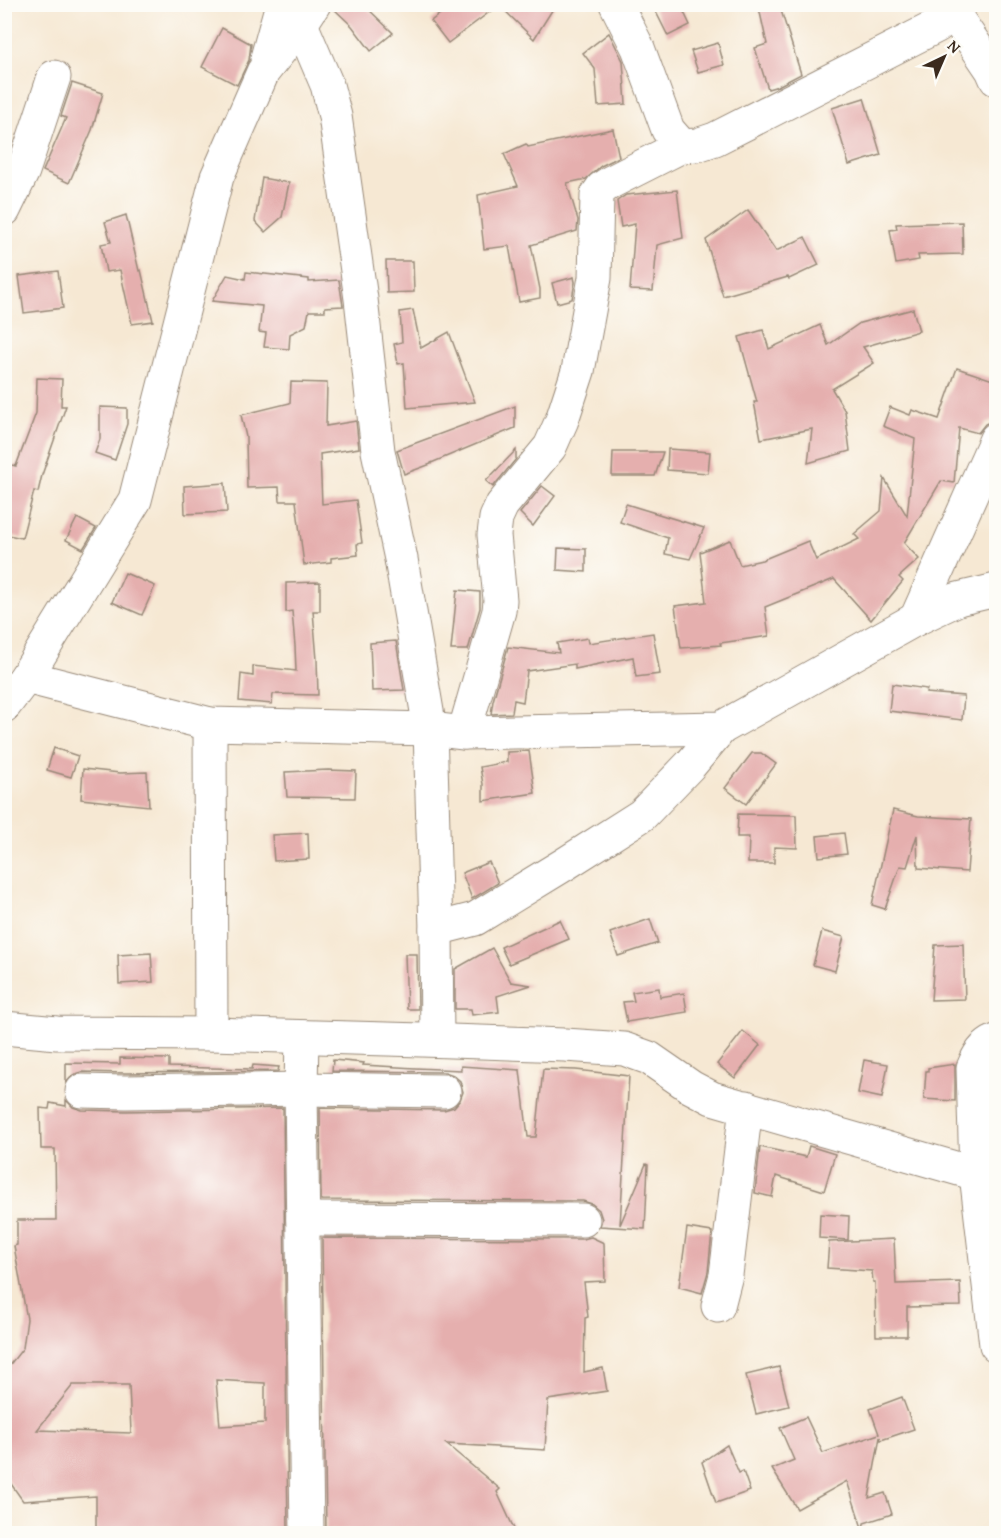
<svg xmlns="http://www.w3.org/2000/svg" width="1001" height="1538" font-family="'Gentium Book Plus',serif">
<rect width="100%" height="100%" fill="#fdfcf7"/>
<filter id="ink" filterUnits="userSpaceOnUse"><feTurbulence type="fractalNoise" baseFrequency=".0167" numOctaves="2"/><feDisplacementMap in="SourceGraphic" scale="12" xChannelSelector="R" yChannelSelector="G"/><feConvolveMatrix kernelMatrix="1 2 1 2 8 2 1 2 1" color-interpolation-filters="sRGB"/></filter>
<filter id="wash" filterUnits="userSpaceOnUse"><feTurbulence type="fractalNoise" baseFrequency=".008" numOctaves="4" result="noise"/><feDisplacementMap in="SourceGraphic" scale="24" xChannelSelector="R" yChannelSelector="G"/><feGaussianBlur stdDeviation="1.35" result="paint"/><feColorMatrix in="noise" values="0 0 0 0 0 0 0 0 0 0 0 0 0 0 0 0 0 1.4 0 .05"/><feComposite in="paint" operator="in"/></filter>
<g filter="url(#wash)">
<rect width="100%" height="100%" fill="#f6e8d3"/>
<g id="blocks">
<g fill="#e5afae" fill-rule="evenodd">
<path d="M333,4H363L393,33L371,51L352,26L332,7Z"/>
<path d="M453,4H556L534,39L499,5L448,43L431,21Z"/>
<path d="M652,4H680L690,25L668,36Z"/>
<path d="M779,4L801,74L778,86L768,89L755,48L767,44L759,8Z"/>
<path d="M222,28L251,44L249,60L237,85L202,67Z"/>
<path d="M609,33L623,61L626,104L598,106L595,69L583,53Z"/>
<path d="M718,43L724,65L698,72L691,51Z"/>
<path d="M72,83L103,93L92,130L69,183L43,171L66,118L61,116Z"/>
<path d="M864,98L881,155L849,165L832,108Z"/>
<path d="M613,129L619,157L601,166L586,179L567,183L578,220L577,231L531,245L540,289V298L519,302L509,246L484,249L478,195L518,186L504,154L526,144L528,147Z"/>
<path d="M262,178L289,183L282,217L265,232L255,221Z"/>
<path d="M677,190L683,238L657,245L653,291L630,290L635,224L621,227L617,201L626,195Z"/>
<path d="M748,210L776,251L805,237L819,265L789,279L788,277L723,296L706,240Z"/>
<path d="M126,215L139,271L141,270L153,321L132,324L120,270L106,272L101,244L111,242L105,222Z"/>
<path d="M962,222L963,254L918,255L919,260L896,264L890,230L897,229L896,224Z"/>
<path d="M386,261H413L414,292L387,293Z"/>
<path d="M58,271L63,308L24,313L19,276Z"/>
<path d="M246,272L309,279V282L339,280L343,306L325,307V311H309L306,326L290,334L289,349L264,347L266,333L259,332L262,306L212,301L227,275L245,279Z"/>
<path d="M574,277L575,282L572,299L557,303L552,283Z"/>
<path d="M913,309L919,331L863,347L874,363L832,389L845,411L850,451L808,463L812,429L761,439L754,402H757L739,337L763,330L769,349L820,325L828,345L860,323Z"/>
<path d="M413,310L421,348L449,332L475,402L407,408L404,363L398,364L394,344L402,342L400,312Z"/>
<path d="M957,368L996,381V411L994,420L985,424L978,433L959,428L954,483L941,481L904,543L919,559L899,577L903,581L871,620L834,579L765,607L769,636L720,643L721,645L681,648L675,606L706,602L700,552L730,540L740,565L762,560L808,541L816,560L859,539L854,534L881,511L884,478L907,516L915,439L883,426L890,407L910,415L912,410L939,419Z"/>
<path d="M37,378L62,379L61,406H66L42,475L38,492L34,491L22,538L4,534V463L16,466L36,413Z"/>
<path d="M291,382L327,383L326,426L356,421L359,448L320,454L322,504L356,500L362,543L357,544L358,555L331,558V562L304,565L296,501H280L279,487L247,488L246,437L241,415L290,403Z"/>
<path d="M515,406V428L431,463V464L404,474L397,450Z"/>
<path d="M100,407L127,408V424L115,460L95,453L100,439Z"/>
<path d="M668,449L710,452L708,473L667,470Z"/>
<path d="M516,450V459L493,487L486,481Z"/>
<path d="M613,452H663L655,476H612Z"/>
<path d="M225,483L227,512L185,514L184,486Z"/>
<path d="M542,486L555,496L533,526L520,513Z"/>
<path d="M626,504L704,528L690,559L665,554L668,538L620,522Z"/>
<path d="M77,518L96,528L83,549L66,540Z"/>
<path d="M558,548L586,549V572L557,570Z"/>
<path d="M125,573L155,586L142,615L112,602Z"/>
<path d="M320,582V611H313L317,660L318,695L273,694L272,704L239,701L241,674L253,676V666L296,671L295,646L292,611L286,612V583Z"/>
<path d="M457,590L480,592V608L468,650H451Z"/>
<path d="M653,633L660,674L636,677L633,657L575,669V664L527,671L523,702L514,700L512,713L491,714L493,701L508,647L559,653L557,643L588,638L589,643Z"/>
<path d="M396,641L404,690L372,691L370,643Z"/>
<path d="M892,684L927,689L926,693L964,696L962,720L889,711Z"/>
<path d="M54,748L78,756L71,777L47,770Z"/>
<path d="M529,751L535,793L483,801V784L480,767L507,762V752Z"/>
<path d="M752,753H761L776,764L746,804L725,788Z"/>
<path d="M83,769L120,773L147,772L149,806L81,799Z"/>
<path d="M328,770L356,771L355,798L287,797L285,772Z"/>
<path d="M893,810L918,816L971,819L967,872L918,868L917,835L907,867L900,866L885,909L872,905Z"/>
<path d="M738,814L796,815L797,848L774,847V863H748L749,837H737Z"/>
<path d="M308,833L309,859L274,861L272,835Z"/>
<path d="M844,833L847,854L819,857L817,836Z"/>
<path d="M489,862L498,883L472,899L462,873Z"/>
<path d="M650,919L658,943L618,956L610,933Z"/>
<path d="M560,920L569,939L509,964L501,947Z"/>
<path d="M822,931L844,937L835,971L813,965Z"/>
<path d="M963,944L965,999L931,1000L935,945Z"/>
<path d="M492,948L511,982L531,985L497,996L499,1012L472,1015L471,1009H455V969Z"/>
<path d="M151,953L153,982L119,984L118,955Z"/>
<path d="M405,954H417L418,1009H407Z"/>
<path d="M659,988L660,997L684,993L687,1012L627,1022L623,1002L634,1001L632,992Z"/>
<path d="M743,1031L760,1045L735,1078L717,1064Z"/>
<path d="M120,1058L169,1059V1067L252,1069L253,1065L279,1067L278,1071L126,1073L82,1072L73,1075L66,1083V1063L120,1064Z"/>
<path d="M333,1060L364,1063L363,1065L415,1068L461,1070V1066L520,1070L528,1137H536L543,1069L576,1070L629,1076L620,1225L646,1164L648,1165L645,1229L600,1226L602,1219L599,1210L592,1204L583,1201L321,1200L320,1108L444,1110L454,1107L460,1100L463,1092L460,1081L453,1075L445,1072L332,1071Z"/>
<path d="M864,1060L888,1064L882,1098L858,1093Z"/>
<path d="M955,1064V1101L924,1099L926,1071H928V1068Z"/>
<path d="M994,1067H996V1093H992V1071Z"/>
<path d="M66,1100L73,1107L82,1110L126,1111L283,1108L288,1533H96V1496L23,1501L4,1474V1372L23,1348L27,1319L14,1246L17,1245V1220H56L55,1149H41L40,1108L49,1109L50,1103L66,1106ZM216,1380L265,1383V1423L220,1426ZM73,1385H129L131,1433L37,1430Z"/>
<path d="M809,1146L835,1154L824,1191L776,1176L772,1197L755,1193L760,1147L806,1157Z"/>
<path d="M820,1214L849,1216L848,1240L819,1238Z"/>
<path d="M687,1228L712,1232L708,1272L702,1293L679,1287Z"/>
<path d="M591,1237L604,1243L605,1281L584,1282L588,1317L585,1318L584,1372L603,1368L607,1391L548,1400L545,1450L446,1444L500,1489L497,1492L516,1533H349V1530L326,1531L322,1238L583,1239Z"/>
<path d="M894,1239L896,1284L960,1282L961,1306L907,1307V1336H876L875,1282H873L872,1271L827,1268L829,1242Z"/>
<path d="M779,1367L789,1406L756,1414L746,1375Z"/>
<path d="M902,1397L914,1429L881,1440L880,1437L869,1498L885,1493L892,1514L864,1523L863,1531L847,1481L797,1509L772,1469L794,1460L780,1428L806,1417L823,1453L879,1434L870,1409Z"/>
<path d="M727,1445L739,1473L743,1471L750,1491L716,1503L702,1462Z"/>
</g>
</g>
</g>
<g filter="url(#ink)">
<use href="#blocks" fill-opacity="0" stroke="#988978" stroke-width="1.5"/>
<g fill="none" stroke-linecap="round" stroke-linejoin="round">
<defs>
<g id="minor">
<path d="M616,4L638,48L668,130L682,146L697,145L715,139L937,26L952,11L956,4"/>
<path d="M952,11L992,70L996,79"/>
<path d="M301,24L327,85L335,116L361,299L378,451L401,559L430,729L436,929L475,919L565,864L642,815L691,764L721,728"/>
<path d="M267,58L282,4"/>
<path d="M4,210L23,171L54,77"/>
<path d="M916,619L996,439"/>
<path d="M26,677L210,724L430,729L464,733L721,728L916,619L958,599L996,590"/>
<path d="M4,706L26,677L135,500L217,177L263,72L301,24L314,4"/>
<path d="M210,724L211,1034"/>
<path d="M464,733L499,611L500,600L494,535L496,518L502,505L550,447L562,420L578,371L595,278L597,195L602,188L611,182L682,146"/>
<path d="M436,929L437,1040"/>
<path d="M4,1028L57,1033L211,1034L422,1040L565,1045L624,1049L649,1058L691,1087L712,1098L976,1174"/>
<path d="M302,1037L301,1089L307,1534"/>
<path d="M996,1041C984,1046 978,1055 973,1068L976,1174L996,1345"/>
<path d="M82,1091L126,1092L301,1089L444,1091"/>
<path d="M303,1219L583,1220"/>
<path d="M718,1306L726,1275L746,1107"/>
</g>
</defs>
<use href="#minor" stroke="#988978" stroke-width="35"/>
<use href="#minor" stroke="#fff" stroke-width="33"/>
</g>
</g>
<rect width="1001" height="1538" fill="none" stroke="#fdfcf7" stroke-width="24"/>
<g transform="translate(944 57) rotate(44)" stroke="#fdfcf7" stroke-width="4.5" paint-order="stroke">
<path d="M0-4.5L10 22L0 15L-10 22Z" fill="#3b2a1e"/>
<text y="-9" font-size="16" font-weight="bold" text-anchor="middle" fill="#3b2a1e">N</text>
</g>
</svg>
